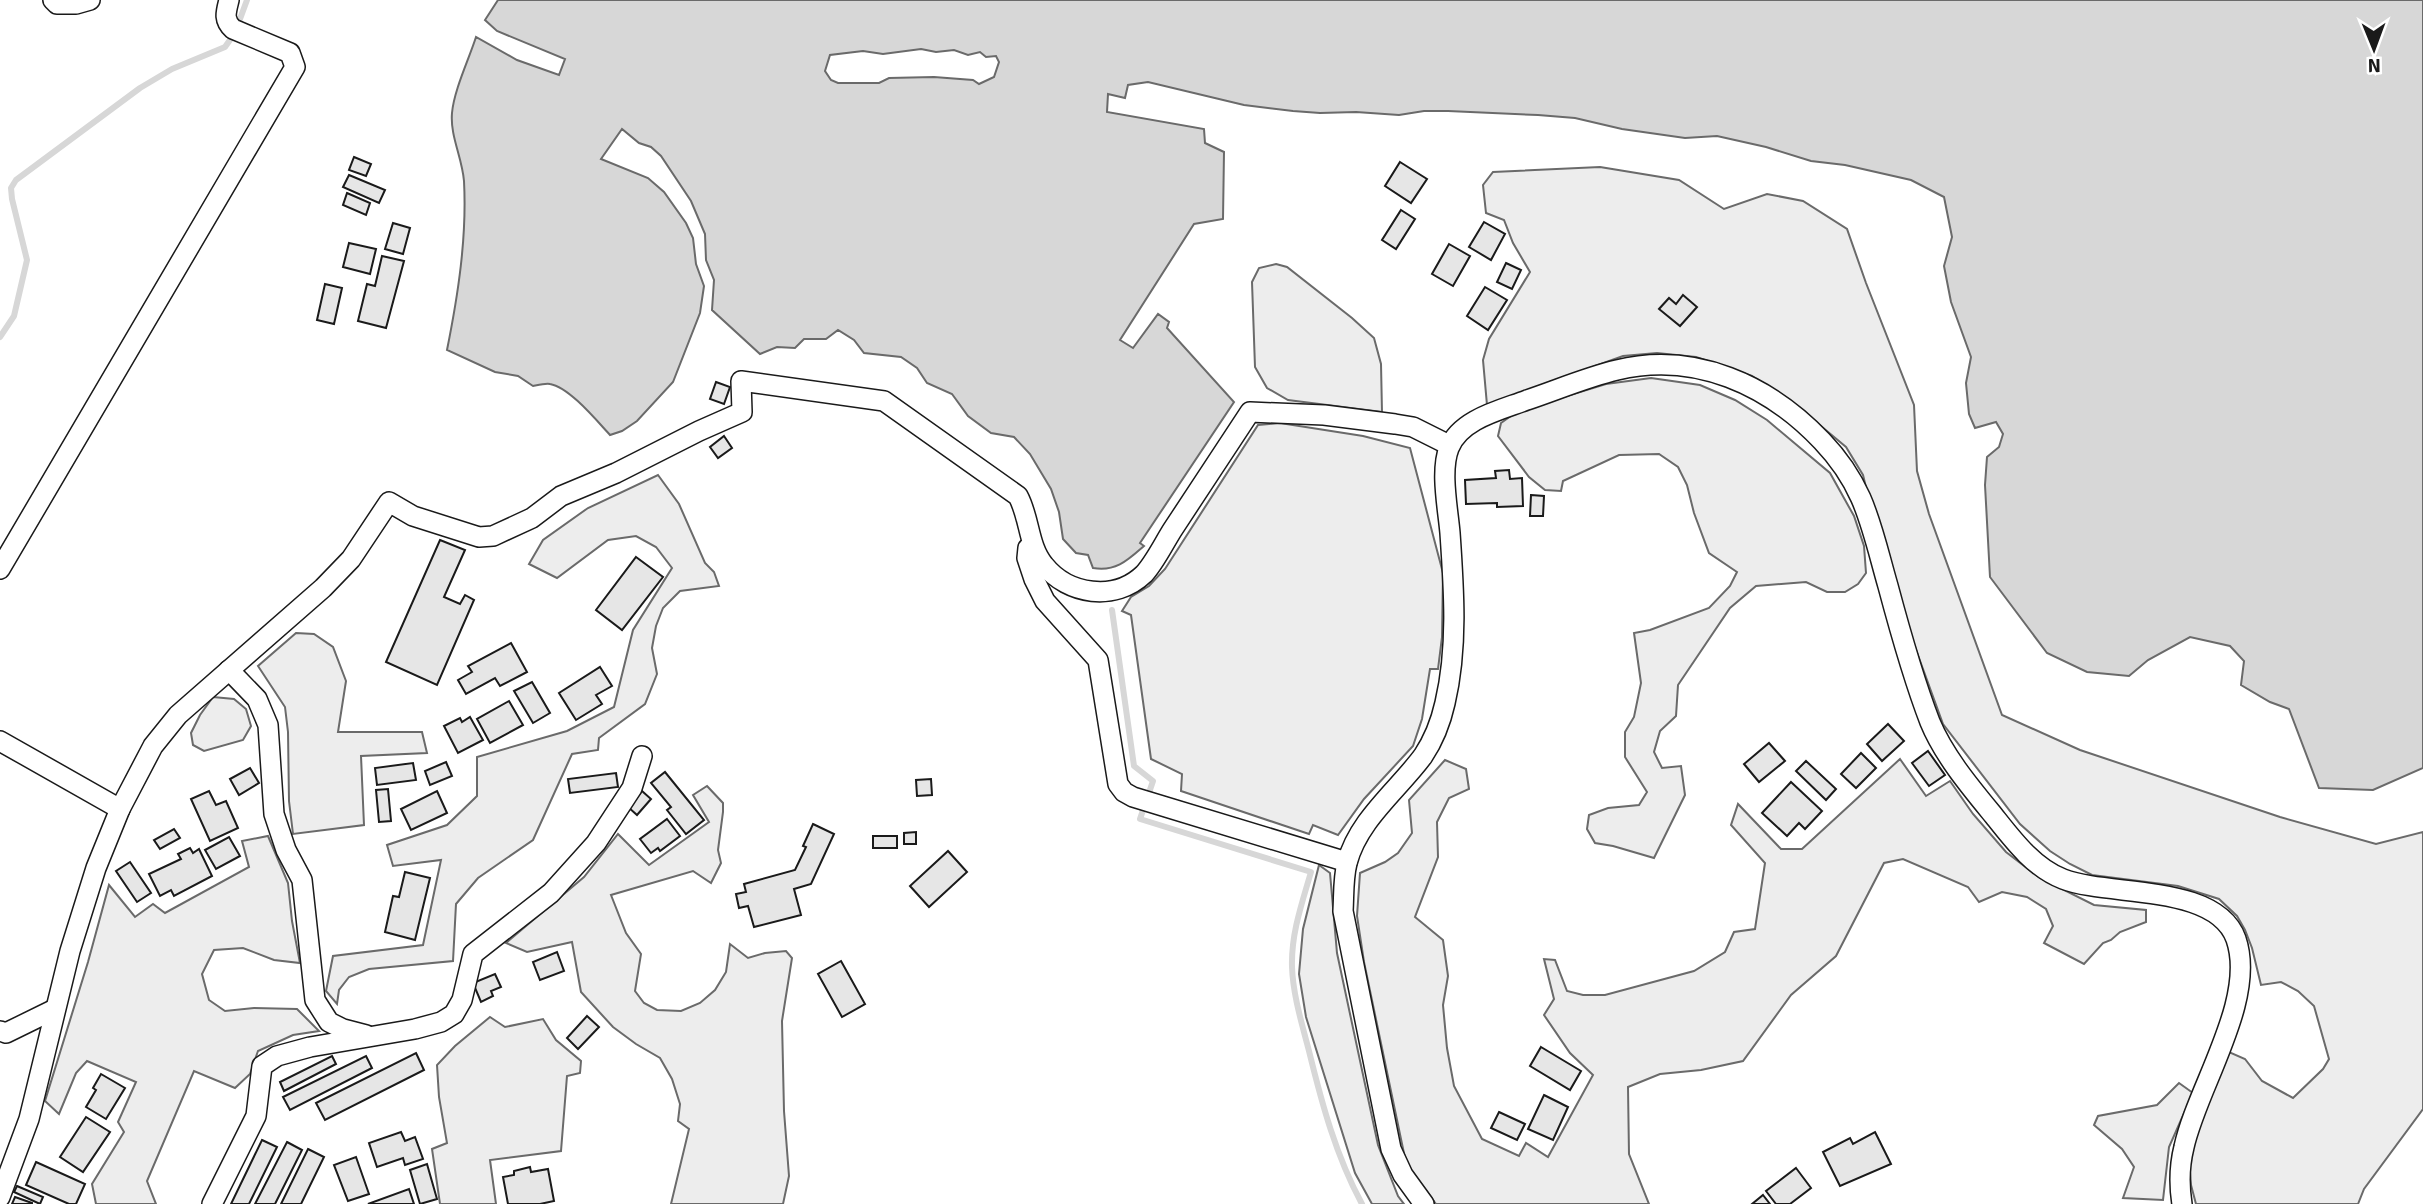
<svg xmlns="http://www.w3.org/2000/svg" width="2423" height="1204" font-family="Signika,sans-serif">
<rect width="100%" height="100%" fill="#fff"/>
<g fill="#ededed" stroke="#6a6a6a" stroke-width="2">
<path d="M1600,167L1679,180L1724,209L1767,194L1803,201L1847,229L1866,283L1914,405L1917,471L1929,514L2002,715L2080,750L2280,817L2376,844L2423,832V1109L2364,1189L2358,1204H2196L2191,1185L2189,1159L2199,1126L2229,1052L2245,1059L2262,1081L2293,1098L2323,1069L2329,1059L2314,1006L2298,991L2281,982L2261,985L2252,948L2245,930L2237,916L2219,899L2178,886L2092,875L2070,864L2050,851L2020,824L1943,724L1907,625L1878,537L1863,475L1846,447L1798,407L1752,376L1696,357L1657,353L1623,356L1487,405L1483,360L1489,339L1530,272L1513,243L1504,220L1486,213L1483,185L1493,172Z"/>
<path d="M1276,264L1287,267L1352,318L1374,338L1381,364L1382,412L1288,400L1267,388L1255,367L1252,282L1259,268Z"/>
<path d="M1651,378L1700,385L1735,400L1767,420L1830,473L1854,516L1864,546L1866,573L1858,584L1845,592H1827L1806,582L1756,586L1730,608L1678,685L1676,716L1660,731L1654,752L1662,768L1681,766L1685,795L1654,858L1613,846L1595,843L1587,829L1589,815L1608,808L1639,805L1647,792L1625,757V732L1634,717L1641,683L1634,633L1650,630L1709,608L1730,586L1737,572L1709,553L1694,513L1687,485L1678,467L1659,454L1619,455L1563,481L1561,491L1545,490L1529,477L1498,436L1501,423L1518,411L1606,384Z"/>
<path d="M1280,423L1363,436L1410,448L1443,573L1442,637L1438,669H1430L1422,719L1413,746L1364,799L1338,835L1313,825L1309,834L1181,791L1182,774L1151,759L1131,615L1122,611L1131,597L1149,586L1165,569L1258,425Z"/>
<path d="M658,475L679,504L705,563L714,572L719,586L680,591L663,608L656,626L652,648L657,674L645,704L599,738L598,750L572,754L533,840L478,878L456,904L453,961L369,969L349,977L339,990L337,1004L326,991L333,956L423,945L441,860L393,866L387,845L447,825L477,796V757L567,731L614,707L633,630L672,568L656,547L636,536L608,540L557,578L529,564L543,540L588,508Z"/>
<path d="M296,633L314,634L333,647L346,681L338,732H422L427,753L361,756L364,825L293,834L289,801L288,732L285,707L258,666Z"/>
<path d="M213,697L234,699L246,709L251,726L243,740L204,751L193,745L191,733L200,715Z"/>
<path d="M1900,759L1926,796L1950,781L1973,814L2006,852L2040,878L2094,905L2146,910V922L2120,932L2111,940L2103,943L2084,964L2044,943L2053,926L2046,909L2027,897L2002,892L1979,902L1968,887L1903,859L1884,863L1836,956L1791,995L1743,1061L1701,1070L1660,1074L1628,1087L1629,1154L1649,1204H1436L1406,1163L1364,962L1357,916L1360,873L1385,862L1398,853L1412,833L1409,800L1445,760L1466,769L1469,789L1449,798L1437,822L1438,857L1415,917L1443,940L1448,976L1443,1005L1447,1048L1454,1086L1482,1139L1519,1156L1526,1143L1548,1157L1593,1075L1570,1053L1544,1015L1554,999L1544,959L1555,960L1567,991L1583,995H1605L1694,971L1725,952L1734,932L1755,929L1765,863L1731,825L1738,804L1781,849H1802Z"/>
<path d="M707,786L723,803V812L718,850L721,863L711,883L693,871L611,895L626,933L641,954L635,991L644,1003L657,1010L681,1011L700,1003L715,990L726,972L730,944L748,958L765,953L786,951L792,958L782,1021L784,1111L789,1176L783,1204H671L689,1129L678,1121L680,1104L672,1079L660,1058L636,1044L613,1027L581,992L572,942L527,952L506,943L584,877L618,834L649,865L709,822L693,795Z"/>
<path d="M268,836L288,883L292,921L300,963L274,960L243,948L214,950L202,974L209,1000L225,1011L254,1008L297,1009L319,1031L293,1035L258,1051L250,1074L235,1088L194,1071L147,1181L156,1204H96L92,1184L124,1132L118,1122L136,1082L87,1061L76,1073L59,1114L45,1101L88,962L109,885L135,917L153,904L165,913L249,867L242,841Z"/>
<path d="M1319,865L1330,873L1337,953L1378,1145L1398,1196L1404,1204H1372L1355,1173L1306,1017L1299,974L1303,929Z"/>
<path d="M490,1017L505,1027L543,1019L556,1040L581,1061L580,1073L567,1076L561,1151L490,1160L496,1204H440L432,1149L447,1143L439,1097L437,1065L455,1046Z"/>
<path d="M2179,1083L2193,1093L2169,1147L2163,1200L2123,1198L2134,1167L2122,1149L2094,1125L2098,1116L2157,1105Z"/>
</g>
<path fill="#d7d7d7" stroke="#6a6a6a" stroke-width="2" d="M498,0H2423V768L2373,790L2319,788L2289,709L2270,702L2241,685L2244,661L2230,646L2190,637L2148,660L2129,676L2087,672L2047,653L1990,577L1985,485L1987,457L1999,447L2003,434L1996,422L1975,428L1969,414L1966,383L1971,357L1951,302L1944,266L1952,237L1944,197L1911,180L1845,165L1811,161L1766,147L1717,136L1685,138L1622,129L1575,118L1538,115L1448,111H1424L1399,115L1356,112L1320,113L1293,111L1244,105L1148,82L1128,85L1125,98L1108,94L1107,112L1204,129L1205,143L1224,152L1223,219L1194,224L1120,340L1133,348L1158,314L1169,322L1167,328L1234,402L1140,543L1144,546C1128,560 1116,572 1093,568L1088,555L1076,553L1063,539L1059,512L1051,489L1030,454L1014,437L991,433L968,416L952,394L927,383L917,368L901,357L864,353L854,340L838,330L826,339H804L795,348L777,347L760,354L712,310L714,280L706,260L705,234L691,201L661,156L651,147L639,143L622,129L601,159L648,178L664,192L686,223L693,238L696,264L704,286L700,313L673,382L637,421L622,431L610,435C597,421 569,387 550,384C546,383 538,385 533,386L518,376L495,372L447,350C458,295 467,238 464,181C462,157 450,136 452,113C454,90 469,59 476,37L517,60L559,75L565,59L497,31L485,20Z"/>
<path fill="#fff" stroke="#6a6a6a" stroke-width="2" d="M921,49L936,52L954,50L968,55L980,52L986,57L996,56L999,62L994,77L979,84L973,80L934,77L889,78L879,83H838L831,80L825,71L830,55L863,51L883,54Z"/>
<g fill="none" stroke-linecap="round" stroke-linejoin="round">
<g stroke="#d7d7d7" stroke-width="6">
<path d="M240,19L247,0"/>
<path d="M0,337L14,316L27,260L12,199L11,188L16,180L140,88L172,69L225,47L232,37"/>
<path d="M1112,610L1134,766L1153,781L1140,819L1311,872C1302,903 1291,934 1292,967C1293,995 1302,1024 1309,1051C1322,1104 1336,1156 1362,1204"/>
</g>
</g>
<g fill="#e6e6e6" stroke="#1a1a1a" stroke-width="2">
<path d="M354,157L371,164L366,176L349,170Z"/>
<path d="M1400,162L1427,179L1411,203L1385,186Z"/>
<path d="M349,175L385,190L379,203L343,187Z"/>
<path d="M347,193L370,203L366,215L343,205Z"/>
<path d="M1401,210L1415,219L1396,249L1382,240Z"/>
<path d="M1484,222L1505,234L1491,260L1469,247Z"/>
<path d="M393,223L410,228L403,254L385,249Z"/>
<path d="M349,243L376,249L370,274L343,267Z"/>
<path d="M1449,244L1470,256L1453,286L1432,274Z"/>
<path d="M382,256L404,261L386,328L358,321L367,284L375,286Z"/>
<path d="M1506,263L1521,270L1512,289L1497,282Z"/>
<path d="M325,284L342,288L334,324L317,320Z"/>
<path d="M1485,287L1507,300L1488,330L1467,316Z"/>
<path d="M1683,295L1697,307L1680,326L1659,309L1669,298L1676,304Z"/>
<path d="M716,382L730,387L724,404L710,399Z"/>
<path d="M724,436L732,448L718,458L710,447Z"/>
<path d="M1509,470L1510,479L1522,478L1523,506L1497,507V503L1466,504L1465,480L1496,478L1495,471Z"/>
<path d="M1531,495L1544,496L1543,516H1530Z"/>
<path d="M440,540L465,550L444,597L460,604L465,595L474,600L437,685L386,662Z"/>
<path d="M636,557L663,577L622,630L596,610Z"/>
<path d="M511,643L527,672L500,686L495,678L466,694L458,680L472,672L468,666Z"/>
<path d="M600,667L612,686L596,695L602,704L576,720L559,693Z"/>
<path d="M532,682L550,713L533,723L514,691Z"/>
<path d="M509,701L523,725L490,743L477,719Z"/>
<path d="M470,717L483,740L458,753L444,726L460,718L462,722Z"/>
<path d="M1888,724L1904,741L1882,761L1867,744Z"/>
<path d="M1769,743L1785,761L1759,782L1744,764Z"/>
<path d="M1928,751L1945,775L1929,786L1912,763Z"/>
<path d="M1861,753L1876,768L1856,788L1841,774Z"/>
<path d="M1806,761L1836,789L1826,800L1796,771Z"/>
<path d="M446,762L452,776L430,785L425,771Z"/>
<path d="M413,763L416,780L377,785L375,768Z"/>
<path d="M250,768L259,783L239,795L230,779Z"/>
<path d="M665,772L704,820L686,834L667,810L671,807L651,783Z"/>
<path d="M616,773L618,787L570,793L568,779Z"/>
<path d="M931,779L932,795L917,796L916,780Z"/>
<path d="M1791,782L1822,811L1805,829L1799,823L1787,836L1762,813Z"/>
<path d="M388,789L391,821L379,822L376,790Z"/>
<path d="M209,791L216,805L226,801L238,828L210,841L191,799Z"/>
<path d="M437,791L447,813L411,830L401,809Z"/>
<path d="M642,791L651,799L637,815L628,807Z"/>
<path d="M667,819L680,836L660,851L658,848L651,853L640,839Z"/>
<path d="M813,824L834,834L811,884L794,889L801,915L754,927L748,906L739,908L736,894L746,892L744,884L795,870L806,847L803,846Z"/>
<path d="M174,829L180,838L160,849L154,840Z"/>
<path d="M916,832V844H904V833Z"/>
<rect x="873" y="836" width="24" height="12"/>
<path d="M229,837L240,856L216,869L205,850Z"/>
<path d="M190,848L193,853L199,849L212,876L174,896L171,890L160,896L149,874L181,859L178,854Z"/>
<path d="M948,851L967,872L929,907L910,886Z"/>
<path d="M130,862L151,893L137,902L116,871Z"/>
<path d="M405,872L430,878L415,940L385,932L393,896L399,897Z"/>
<path d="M557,952L564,971L540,980L533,962Z"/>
<path d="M841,961L865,1004L842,1017L818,974Z"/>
<path d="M495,974L501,987L491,991L493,996L481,1002L473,983Z"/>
<path d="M587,1016L599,1027L578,1049L567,1038Z"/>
<path d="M1541,1047L1581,1071L1570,1090L1530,1066Z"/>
<path d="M416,1053L424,1070L325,1120L316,1103Z"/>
<path d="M332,1056L336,1064L284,1091L280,1082Z"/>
<path d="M366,1056L372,1068L290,1110L283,1097Z"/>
<path d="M101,1074L125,1088L106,1119L86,1107L96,1090L93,1088Z"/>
<path d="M1544,1095L1568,1107L1553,1140L1528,1129Z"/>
<path d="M1499,1112L1525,1124L1517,1140L1491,1128Z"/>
<path d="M86,1117L110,1132L83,1172L60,1157Z"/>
<path d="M401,1132L405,1141L415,1137L423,1159L405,1165L403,1158L377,1167L369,1143Z"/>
<path d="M1875,1132L1891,1164L1840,1186L1823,1152L1850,1138L1853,1144Z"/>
<path d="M262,1140L277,1147L249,1204H231Z"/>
<path d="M287,1142L302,1150L275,1204H255Z"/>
<path d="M308,1149L324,1157L301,1204H281Z"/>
<path d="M356,1157L369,1194L348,1201L334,1165Z"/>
<path d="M36,1162L85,1184L76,1204H69L26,1185Z"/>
<path d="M427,1164L437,1199L420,1204L410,1170Z"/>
<path d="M530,1167L531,1172L548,1169L554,1201L540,1204H508L503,1177L514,1175V1171Z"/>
<path d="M1796,1168L1811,1188L1790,1204H1776L1766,1191Z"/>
<path d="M17,1186L43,1197L40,1204L14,1192Z"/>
<path d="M409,1189L414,1204H368Z"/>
<path d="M1763,1195L1770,1204H1752Z"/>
<path d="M15,1197L32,1203V1204H12Z"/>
</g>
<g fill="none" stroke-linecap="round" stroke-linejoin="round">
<defs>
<g id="street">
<path d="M53,0L57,4H76L90,0"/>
<path d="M1028,548L1027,558L1034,579L1045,601L1098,660L1118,784L1124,792L1133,797L1347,862"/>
<path d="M0,569L295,67L290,53L233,29C223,20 226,12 229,0"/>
<path d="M229,670L257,699L268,725L274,814L286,850L302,880L315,1000L329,1022L343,1029L366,1035"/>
<path d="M0,741L120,809"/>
<path d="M0,1031L6,1033L55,1009"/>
<path d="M0,1197L29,1119L70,951L96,868L120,809L153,746L178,715L323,588L351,559L389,502L413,516L479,537L493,536L532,518L561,496L616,473L699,431L742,412L741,381L884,401L1018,496C1030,518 1028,546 1044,565C1068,595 1115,602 1144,574C1155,562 1164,543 1173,529C1199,490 1224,451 1250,412L1324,415L1395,424L1413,427L1449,445"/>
<path d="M212,1204L256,1116L262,1066L277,1056L310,1047L415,1029L441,1022L454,1014L462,1000L473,954L551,893L596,843L632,788L642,756"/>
<path d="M1424,1204L1403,1175L1391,1149L1343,911C1344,895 1343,879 1347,863C1358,820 1398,790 1423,756C1433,741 1441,721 1445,703C1458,648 1454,590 1450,533C1448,509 1440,471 1449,448C1460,419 1501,410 1527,400C1557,390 1587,377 1617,370C1695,351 1769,385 1822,441C1866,487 1871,527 1888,586C1900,631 1913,678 1930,722C1944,756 1971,788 1994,816C2013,840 2034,868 2063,879C2109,897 2216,883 2236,939C2257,1000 2197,1087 2184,1147C2179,1167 2179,1185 2182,1204"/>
</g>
</defs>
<use href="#street" stroke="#1a1a1a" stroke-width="22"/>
<use href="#street" stroke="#fff" stroke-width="19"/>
</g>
<g transform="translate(2374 49) rotate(179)" stroke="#ffffff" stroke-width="5" paint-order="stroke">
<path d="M0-5L12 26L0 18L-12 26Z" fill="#1a1a1a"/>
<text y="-10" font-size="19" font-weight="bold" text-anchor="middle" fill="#1a1a1a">N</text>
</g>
</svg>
